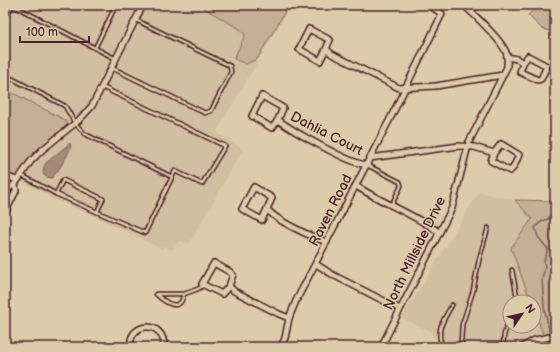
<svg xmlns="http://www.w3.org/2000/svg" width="560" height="352" font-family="'Balsamiq Sans',sans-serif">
<rect width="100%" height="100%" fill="#dca"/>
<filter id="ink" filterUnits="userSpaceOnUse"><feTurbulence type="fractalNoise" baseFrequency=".025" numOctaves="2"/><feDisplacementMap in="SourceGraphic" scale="8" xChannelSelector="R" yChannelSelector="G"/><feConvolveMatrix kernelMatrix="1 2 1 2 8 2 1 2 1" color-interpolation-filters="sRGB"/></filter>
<g filter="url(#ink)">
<g fill="#d2bea0">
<path d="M5,5H291L216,132L243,149L189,244L179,241L173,250L164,246L162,249L87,213L48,197V195L5,174Z"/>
<path d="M479,192L515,200L532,219L511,248L531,302H510V326H534V310L543,334L540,347H441L430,331L402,318Z"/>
</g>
<g fill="#c5b095" stroke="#886860">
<path d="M198,5H289L257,59L246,64L234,59L245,35L240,29Z"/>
<path d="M538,5H555V32L542,29L528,15Z"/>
<path d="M5,89L65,120L71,130L27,166L18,180L5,202Z"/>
<path d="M515,200L555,201V347H540L543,334L534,310V302H531L511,248L532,219Z"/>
</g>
<path fill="#a58a79" stroke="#815f5a" d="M70,143L71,146C67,158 60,168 52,178L46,177L43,174L44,167L46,163Z"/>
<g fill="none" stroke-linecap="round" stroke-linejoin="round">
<g stroke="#815f5a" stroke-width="1.5">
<path d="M550,335L544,306L542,280L545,267L544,261L548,249L538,237L535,228C540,219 549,221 555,214"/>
<path d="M550,339L552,347"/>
</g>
<defs>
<g id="service">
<path d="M5,20L12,6L22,10L116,59"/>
<path d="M95,48L116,5"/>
<path d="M112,68L205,113L211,111L231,72L230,66L136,20"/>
<path d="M5,75L65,106L75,123L85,134L172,177"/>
<path d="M367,165L400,182L401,186L391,206"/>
<path d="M21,175L56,194L145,233L175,171L202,184L225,146L102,87"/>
<path d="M56,194L63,180L103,199L97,212"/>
<path d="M512,270L518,302"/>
<path d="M184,294C183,297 182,301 180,303C173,309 161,299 156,294H184L198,289L204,285"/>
<path d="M442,347C436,328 443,321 452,305"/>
<path d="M463,347L461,341L462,325L473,291L479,260L488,228"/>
<path d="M503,347L504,335L510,316"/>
</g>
<g id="minor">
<path d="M471,11L477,5"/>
<path d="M326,49L320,61L299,49L309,29L330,40L326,49L332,54L399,88L436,86L503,75"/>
<path d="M528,56L547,66L541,79L538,80L520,72L523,63Z"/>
<path d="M507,57L517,59L523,63"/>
<path d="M262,96L283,108L278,120L272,128L252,116Z"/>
<path d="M278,120C293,131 350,164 367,165"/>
<path d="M501,144L519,155L513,168L510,171L491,161L494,153Z"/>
<path d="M370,158L459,146L474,147L494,153"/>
<path d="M5,176L17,180"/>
<path d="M356,186C383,203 413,214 439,232"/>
<path d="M5,197L9,188L15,184L31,161L42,150L79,120L92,106L143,5"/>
<path d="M267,209L262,220L242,209L254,187L272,198L267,209C276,221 312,237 327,242"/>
<path d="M5,213L16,191L15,184"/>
<path d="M316,264L333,275L400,309"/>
<path d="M229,286L222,294L202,284L214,263L230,272L233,275L229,286L234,291L279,314L289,318"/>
<path d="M131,347C127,322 165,319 164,347"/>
<path d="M281,347L285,338L289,318L296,301L391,117L442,14L429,5"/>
<path d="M381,347L452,208L469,142L507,67C507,62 508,57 506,52C499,37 476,17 464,5"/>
<path d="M522,347L535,340L555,336"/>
</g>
</defs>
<use href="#service" stroke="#4a1f2b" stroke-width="5.5"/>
<use href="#minor" stroke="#4a1f2b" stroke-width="8"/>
<use href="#service" stroke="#dca" stroke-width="2.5"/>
<use href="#minor" stroke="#dca" stroke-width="5"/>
</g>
</g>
<g text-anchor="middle" stroke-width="3" stroke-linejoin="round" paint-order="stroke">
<g font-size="14" fill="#4a1f2b" stroke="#dca">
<text transform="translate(327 133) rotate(27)" y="5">Dahlia Court</text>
<text transform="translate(330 210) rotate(-63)" y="5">Raven Road</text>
<text transform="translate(414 253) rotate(-64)" y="5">North Millside Drive</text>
</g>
</g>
<rect width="560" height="352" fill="none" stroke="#dca" stroke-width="20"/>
<rect x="10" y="10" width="540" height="332" fill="none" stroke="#4a1f2b" stroke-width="1.5" filter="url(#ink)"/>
<g transform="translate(522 314) rotate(56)"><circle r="19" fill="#ddccaa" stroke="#a28777"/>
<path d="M0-3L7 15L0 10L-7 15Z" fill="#4a1f2b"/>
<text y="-6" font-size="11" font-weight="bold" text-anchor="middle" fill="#4a1f2b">N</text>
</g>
<path d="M20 36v6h69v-6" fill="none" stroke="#4a1f2b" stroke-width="2"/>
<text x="26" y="36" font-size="12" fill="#4a1f2b" stroke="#ddccaa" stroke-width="3" paint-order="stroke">100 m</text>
</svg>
